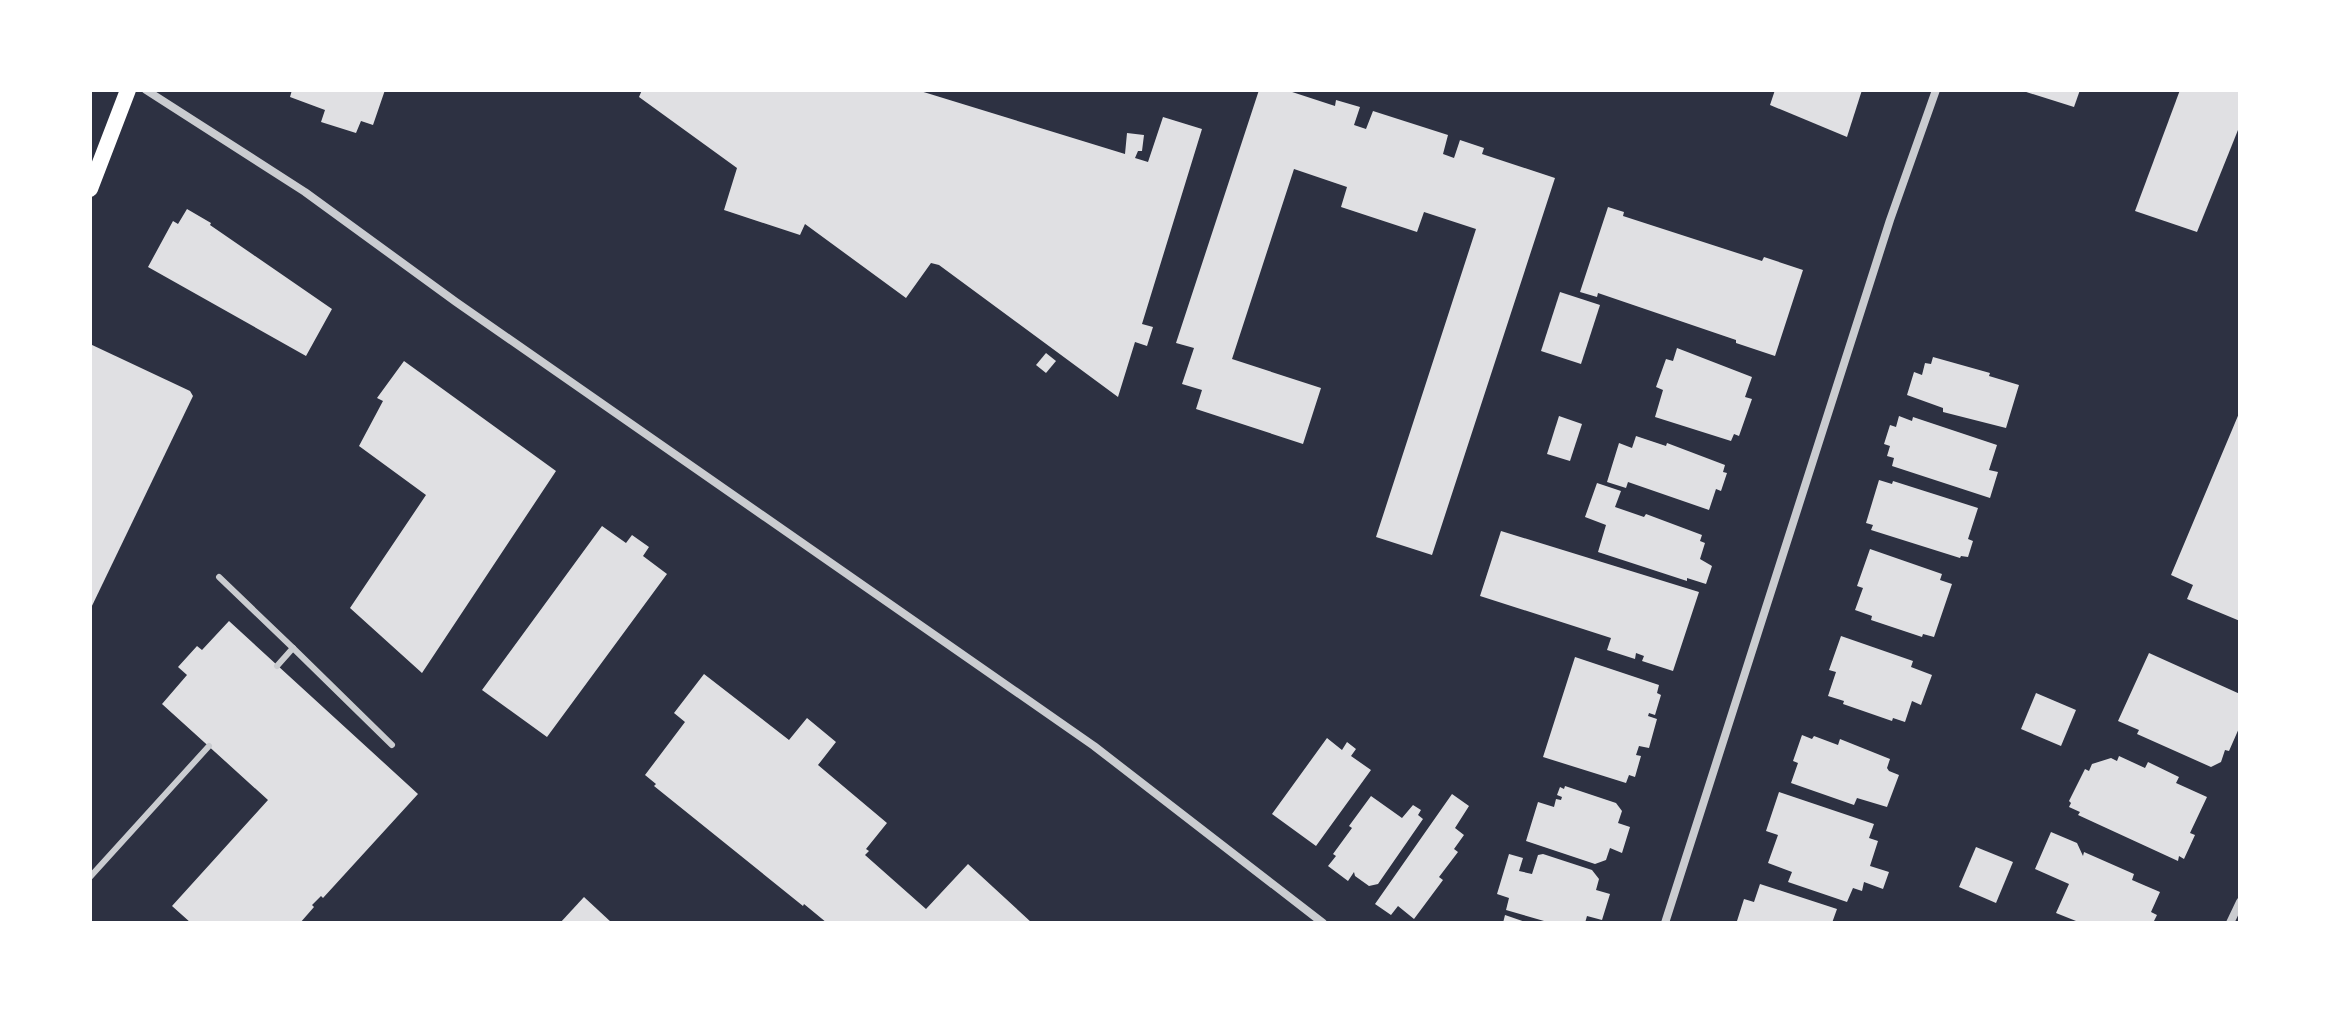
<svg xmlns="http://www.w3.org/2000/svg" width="2330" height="1013" font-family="'Noto Serif',serif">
<rect width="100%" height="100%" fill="#2d3142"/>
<g fill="#e0e0e3">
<path d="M292,90H385L373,125L361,121L356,133L321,122L325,110L290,97Z"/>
<path d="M642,90H917L1125,154L1127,133L1144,135L1142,151H1138L1135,158L1148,162L1163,117L1202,129L1142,324L1153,327L1147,346L1135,342L1118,397L939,265L931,263L906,298L805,224L800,235L724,210L737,168L639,97Z"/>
<path d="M1259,90H1286L1335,106L1336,100L1360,107L1354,125L1366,129L1373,111L1448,135L1443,154L1454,158L1460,140L1484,148L1482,154L1555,178L1432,555L1376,537L1476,229L1424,212L1417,232L1341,207L1347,187L1294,169L1232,359L1321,388L1303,444L1196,409L1202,390L1182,384L1194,348L1176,343Z"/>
<path d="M1775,90H1862L1847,137L1770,105Z"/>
<path d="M2020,90H2080L2074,107Z"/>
<path d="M2180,90H2240V125L2197,232L2135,211Z"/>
<path d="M1608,207L1624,212L1623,216L1762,261L1764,257L1803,270L1775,356L1736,343V340L1598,293L1597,297L1580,292Z"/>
<path d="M187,209L211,223L210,225L332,309L306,356L148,267L173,221L178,224Z"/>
<path d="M1560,292L1600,305L1581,364L1541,351Z"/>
<path d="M90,344L190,391L193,396L90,610Z"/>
<path d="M1677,348L1752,377L1745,397L1752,399L1739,436L1734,434L1731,441L1655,417L1663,390L1656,387L1666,359L1673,361Z"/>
<path d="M1046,353L1056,361L1046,373L1036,365Z"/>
<path d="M1933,357L1990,373L1989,376L2019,385L2006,428L1943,412V408L1907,395L1914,372L1922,375L1925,363L1931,364Z"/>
<path d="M404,361L556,471L422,673L350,608L426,495L359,446L383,401L377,398Z"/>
<path d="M2240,411V621L2187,599L2193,585L2171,575Z"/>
<path d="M1559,416L1582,424L1570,461L1547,454Z"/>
<path d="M1899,416L1912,421L1913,417L1997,445L1989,470L1998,472L1990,498L1892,466L1894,458L1887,456L1890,446L1884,444L1890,425L1896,427Z"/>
<path d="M1636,436L1666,446L1667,443L1725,465L1723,472L1727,473L1721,491L1716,489L1709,510L1628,482L1626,488L1607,482L1619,443L1632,448Z"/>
<path d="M1879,480L1892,484L1893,481L1978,508L1968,539L1973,541L1968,557L1961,556L1960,558L1871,530L1873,525L1866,523Z"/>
<path d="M1597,483L1621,491L1615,507L1644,517L1646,514L1702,535L1700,541L1705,543L1700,559L1712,566L1706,584L1687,578V581L1598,552L1606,525L1585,517Z"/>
<path d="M602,526L626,543L632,535L649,547L643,556L667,574L547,737L482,690Z"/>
<path d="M1501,531L1699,592L1673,671L1642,661L1644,656L1636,653L1635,659L1607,650L1611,638L1480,596Z"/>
<path d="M1870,549L1942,574L1940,580L1952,584L1934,637L1923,634L1922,637L1871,620L1872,616L1855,610L1863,588L1857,586Z"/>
<path d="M229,621L418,794L323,898L321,896L312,905L314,907L300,923H191L172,906L268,800L162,704L187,675L178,667L197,646L202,650Z"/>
<path d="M1841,636L1913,661L1911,667L1932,675L1921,705L1912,701L1905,722L1893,718L1892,721L1843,704L1844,701L1828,696L1836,672L1829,670Z"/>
<path d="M2149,653L2240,694V726L2229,751L2225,750L2221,762L2211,767L2137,734L2139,730L2118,721Z"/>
<path d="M1575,657L1659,685L1657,693L1661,695L1655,715L1649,713L1648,716L1657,719L1649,748L1639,746L1636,755L1641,756L1635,777L1629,775L1626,783L1543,757Z"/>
<path d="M704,674L789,740L807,718L836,742L818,765L887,823L866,849L869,851L865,855L926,909L968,864L1032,923H827L804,904L803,906L654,786L656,784L645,775L685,722L674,713Z"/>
<path d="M2036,693L2076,710L2061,746L2021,729Z"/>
<path d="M1802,735L1812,739L1814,736L1838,745L1840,739L1890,759L1887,768L1889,771L1899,775L1887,807L1857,798L1854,805L1791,783L1798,763L1793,761Z"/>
<path d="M1327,738L1342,750L1347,742L1356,749L1351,756L1371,770L1316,846L1272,814Z"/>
<path d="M2119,756L2145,768L2148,762L2179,777L2176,783L2207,797L2190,833L2195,835L2184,859L2179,856L2178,861L2078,815L2080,812L2069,807L2071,803L2069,801L2085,769L2089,771L2092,764L2111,758L2117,761Z"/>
<path d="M1565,786L1616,803L1622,811L1618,823L1630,827L1622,853L1610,848L1606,860L1595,864L1526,841L1538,802L1554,807L1556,799L1561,800L1562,797L1557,795L1560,787L1564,789Z"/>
<path d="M1779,792L1874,824L1869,838L1878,841L1870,866L1889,872L1883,889L1864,882L1862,891L1853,888L1847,902L1788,882L1792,872L1768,863L1778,835L1766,831Z"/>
<path d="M1452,794L1469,806L1455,828L1464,835L1454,849L1458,852L1439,877L1443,880L1414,919L1398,906L1391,915L1375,904Z"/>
<path d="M1371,796L1402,818L1413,805L1421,810L1418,815L1423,819L1378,884L1369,886L1355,876L1354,872L1348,881L1328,866L1336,856L1333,854L1352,828L1349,826Z"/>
<path d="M2051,832L2077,843L2083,856L2084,852L2134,874L2132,880L2160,892L2151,912L2157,915L2153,923H2081L2056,913L2069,884L2035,869Z"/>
<path d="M1976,847L2013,862L1996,903L1959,887Z"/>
<path d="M1509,854L1523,858L1519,871L1532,874L1538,855L1543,854L1592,870L1599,879L1596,890L1610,894L1602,920L1587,916L1585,923H1551L1506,910L1509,898L1497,894Z"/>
<path d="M1760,884L1837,909L1832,923L1737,921L1744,899L1754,902Z"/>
<path d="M584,897L612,923H560Z"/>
<path d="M1505,915L1528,923H1503Z"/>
</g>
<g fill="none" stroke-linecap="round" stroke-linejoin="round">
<g stroke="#caccd0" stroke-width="6">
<path d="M219,577L293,648L277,666"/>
<path d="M293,648L392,745"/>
<path d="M90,877L209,746"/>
</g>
<g stroke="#caccd0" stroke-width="8">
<path d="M146,90L305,192L456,302L1094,746L1323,923"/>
<path d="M1665,923L1890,220L1936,90"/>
<path d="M2230,923L2240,902"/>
</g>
<path stroke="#fff" stroke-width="16" d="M90,189L128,90"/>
</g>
<rect width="2330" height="1013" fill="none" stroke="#ffffff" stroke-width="184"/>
</svg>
